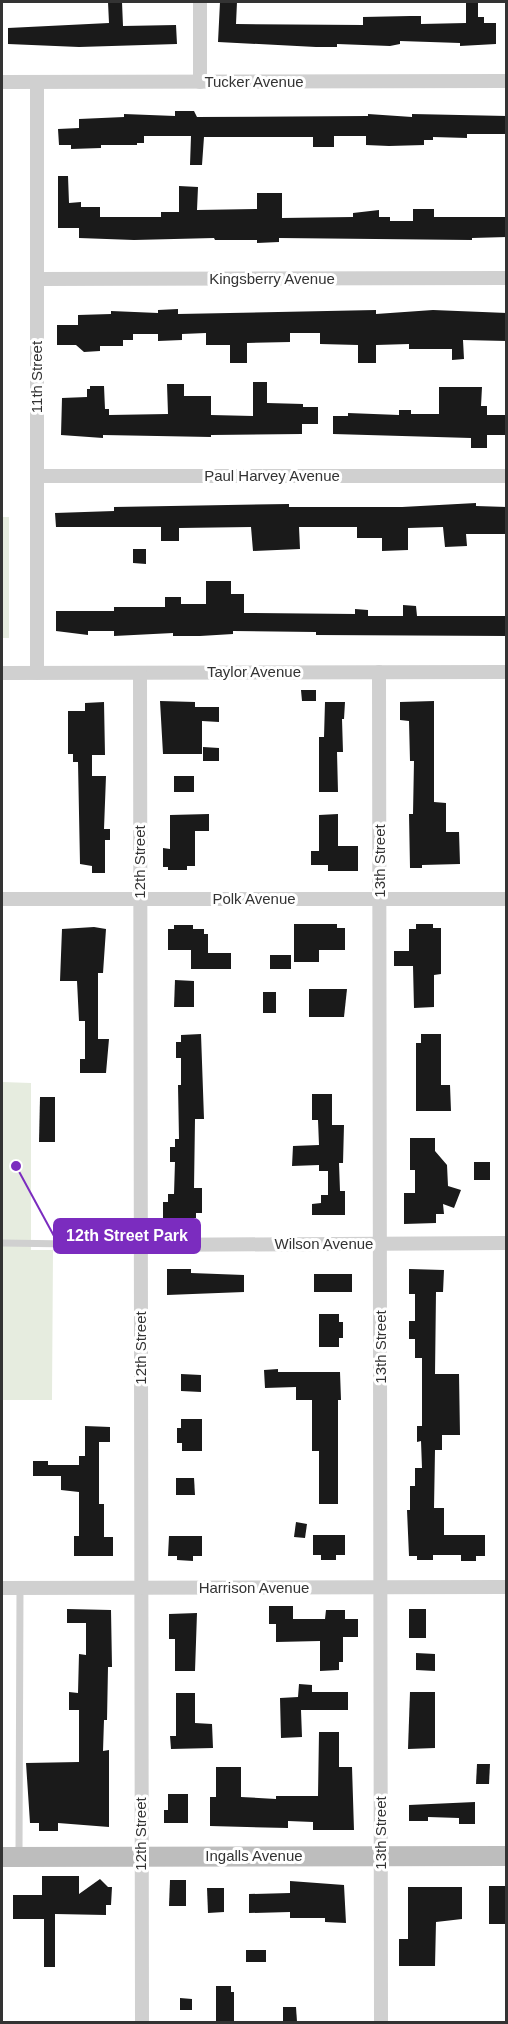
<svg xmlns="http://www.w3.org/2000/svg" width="508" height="2024" font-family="Helvetica,sans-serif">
<rect width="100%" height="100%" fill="#fff"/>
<g fill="#e6ecdf">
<rect x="2" y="517" width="7" height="121"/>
<path d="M2,1082L31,1083V1250H53L52,1400H2Z"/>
</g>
<g fill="#1a1a1a">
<path d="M108,2H122L123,26L176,25L177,44L79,47L8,44V28L109,23Z"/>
<path d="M220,2H237L236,24L363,25V17L410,16H421V24L466,23V2H478V17H484V23H496V44L460,46V43L400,41V44L390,46L337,44V47H316L218,42Z"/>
<path d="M175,111H194L197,117L368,116V114L412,117V114L507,116V134H467V138L433,137V140H424V145L389,146L366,145V136H334V147H313V137H204L202,165H190L191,136H144V143H137V145H101V148L71,149V145H59L58,129L79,128V119L124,117V114L175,116Z"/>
<path d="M58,176H68L69,203L81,202V207H100V217H161V212H179V186L198,187L197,210L257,209V193H282V218L353,217V213L379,210V217H390V221H413V209H434V217H507V237L472,238V240L279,238V242L257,243V240H215L214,238L134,240L79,238V228H58Z"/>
<path d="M178,309V314L376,310V314L433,310L507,313V341L463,340L464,359L452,360V349H409V344L376,345V363H358V345L320,344V333H290V342L247,343V363H230V345H206V333L182,334V340L158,341V334H133V340H123V346H100V351L84,352L76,345H57V325H78V315L111,314V311L158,313V310Z"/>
<path d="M253,382H267V403L303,404V407H318V424H302V434L211,435V437L103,435V438L61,435L62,398L87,397V389H90V386H104L105,409H109V415L168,414L167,384H184V396H211V415L253,416Z"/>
<path d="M439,387H482L481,406H487V415H507V435H487V448H471V438L333,434V416H348V413L399,415V410H411V414H439Z"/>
<path d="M476,503V506L507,507V534H466L467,546L445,547L443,527L408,528V550L382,551V538H357V527H299L300,549L253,551L251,527L179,528V541H161V527H56L55,513L114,511V507L289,504V507H402Z"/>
<path d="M133,549H146V564L133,563Z"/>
<path d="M206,581H231V594H244V613L355,614V609L368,610V616H403V605L416,606L417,616H507V636L316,635V632L233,631V634L200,636H173V633L114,636V631H88V635L56,631V611H114V607H165V597H181V604H206Z"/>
<path d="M301,690H316V701H302Z"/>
<path d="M160,701L195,702V707H219V722L202,721V754H163Z"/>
<path d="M434,701V802L446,803V832H459L460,864L422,865V868H410L409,814H413L414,761H410L409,721L400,720V702Z"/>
<path d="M104,702L105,755H92V776H106L104,829H110V840H105V873H92V866L80,864L78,762H73V754H68V711H85V703Z"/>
<path d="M325,702H345L344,719H342L343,752H337L338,792H319V737H324Z"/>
<path d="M203,747L219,748V761H203Z"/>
<rect x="174" y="776" width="20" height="16"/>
<path d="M209,814V831H195V866H187V870H168V867H163V848L170,849V815Z"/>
<path d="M338,814V846H358V871H328V865H311V851H319V815Z"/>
<path d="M294,924H337V928H345V950H319V962H294Z"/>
<path d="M416,924H433V928H441V974L434,975V1007L414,1008L413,966H394V951H409V929H416Z"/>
<path d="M174,925H193V929H204V934H208V953H231V969H191V950H168V929H174Z"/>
<path d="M94,927L106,929L103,973H98V1039H109L106,1073H80V1059H85V1021H79L77,981H60L62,929Z"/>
<rect x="270" y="955" width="21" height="14"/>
<path d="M175,980L194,981V1007H174Z"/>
<path d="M309,989H347L344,1017H309Z"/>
<rect x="263" y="992" width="13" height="21"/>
<path d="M201,1034L204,1119H195L194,1188H202V1213H196V1218H163V1202H168V1194H174L175,1162H170V1147H175V1139H179L178,1085H181V1058H176V1042H181V1035Z"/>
<path d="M421,1034H441V1085H450L451,1111H416V1043H421Z"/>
<path d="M312,1094H332V1125H344L343,1163H339L340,1191H345V1215H312V1204L321,1203V1195H328V1171H319V1165L292,1166L293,1146L319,1145L318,1120H312Z"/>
<path d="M40,1097H55V1142H39Z"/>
<path d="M410,1138H435V1151L447,1165L448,1186L461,1190L454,1208L443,1204L444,1214H436V1223L404,1224V1193H415V1170H410Z"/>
<rect x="474" y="1162" width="16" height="18"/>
<path d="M167,1269H191V1273L244,1275V1292L167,1295Z"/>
<path d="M409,1269L444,1270L443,1292H436L435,1374H459L460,1435H442V1450H435L434,1508H444V1535H485V1556H476V1561H461V1555H433V1560H417V1556H409L407,1510H410V1486H415V1468H422L421,1441L417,1442V1426H422V1358H415V1339H409V1321H415V1294H409Z"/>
<rect x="314" y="1274" width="38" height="18"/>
<path d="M319,1314H339V1322H343V1338H339V1347H319Z"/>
<path d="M278,1369V1372H340L341,1400H338V1504H319V1451H312V1400H296V1387L265,1388L264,1370Z"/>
<path d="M181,1374L201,1375V1392L181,1391Z"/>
<path d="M181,1419H202V1451H182V1443H177V1428H181Z"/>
<path d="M85,1426L110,1427V1442H99V1504H104V1537H113V1556H74V1536H79V1492L61,1490V1476H33V1461H48V1465H79V1456H85Z"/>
<path d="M176,1478H194L195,1495H176Z"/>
<path d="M296,1522L307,1524L305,1538L294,1537Z"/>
<path d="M313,1535H345V1555H336V1560H321V1555H313Z"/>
<path d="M169,1536H202V1556H193V1561L177,1560V1556H168Z"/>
<path d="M269,1606H293V1619H325L326,1610H345V1619H358V1637H343V1662H339V1670L320,1671V1641L276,1642V1624H269Z"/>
<path d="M67,1609L111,1610L112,1667H108L107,1720H104L103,1751L109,1750V1827L58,1823V1831H39V1823H30L26,1763L79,1762V1710H69V1692L78,1693L79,1654L86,1655V1623H67Z"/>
<rect x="409" y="1609" width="17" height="29"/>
<path d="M197,1613L195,1671H175V1639H169V1614Z"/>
<path d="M416,1653L435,1654V1671L416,1670Z"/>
<path d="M299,1684L312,1685V1692H348V1710H301L302,1737L281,1738L280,1698L298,1697Z"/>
<path d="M410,1692H435V1748L408,1749Z"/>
<path d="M176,1693H195V1723L212,1724L213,1748L171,1749L170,1736H176Z"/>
<path d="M319,1732H339V1767H352L354,1830H313V1822L288,1821V1828L210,1826V1797H216V1767H241V1797L276,1799V1796H318Z"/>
<path d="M477,1764H490L489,1784H476Z"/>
<path d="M168,1794H188V1823H164V1810H168Z"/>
<path d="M475,1802V1824H459V1818L428,1817V1821H409V1805Z"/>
<path d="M42,1876H79V1894L100,1879L108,1887H112L111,1905H106V1915L55,1914V1967H44V1919H13V1895H42Z"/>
<path d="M170,1880H186V1906H169Z"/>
<path d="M290,1881L344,1885L346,1923L325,1922V1918H290V1912L249,1913V1894L290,1893Z"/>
<rect x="489" y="1886" width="18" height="38"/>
<path d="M408,1887H462V1919L436,1922L435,1966H399V1939H408Z"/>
<path d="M207,1888H224V1912L208,1913Z"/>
<rect x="246" y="1950" width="20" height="12"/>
<path d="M216,1986H231V1992H234V2022H216Z"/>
<path d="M180,1998L192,1999V2010H180Z"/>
<path d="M283,2007H296L297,2022H283Z"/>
</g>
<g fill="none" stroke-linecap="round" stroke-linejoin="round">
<g stroke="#d0d0d0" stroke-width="7">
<path d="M2,1243L141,1245"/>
<path d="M19,1854L20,1588"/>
</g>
<g stroke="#d0d0d0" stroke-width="14">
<path d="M2,82L506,81"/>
<path d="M200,82V2"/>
<path d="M37,279L506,278"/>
<path d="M37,476H506"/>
<path d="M379,672L381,2022"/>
<path d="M2,673L506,672"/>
<path d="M37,673V82"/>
<path d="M140,673L142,2022"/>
<path d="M2,899H506"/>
<path d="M141,1245L506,1243"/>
<path d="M2,1588L506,1587"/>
</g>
<path stroke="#bdbdbd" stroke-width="20" d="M2,1857L506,1856"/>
</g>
<g text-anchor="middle" stroke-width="6" stroke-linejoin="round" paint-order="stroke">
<g font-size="15" fill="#333" stroke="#fff">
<text x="254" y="87">Tucker Avenue</text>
<text x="272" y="284">Kingsberry Avenue</text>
<text transform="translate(37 377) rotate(-90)" y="5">11th Street</text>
<text x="272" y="481">Paul Harvey Avenue</text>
<text x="254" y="677">Taylor Avenue</text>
<text transform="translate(380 861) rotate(-90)" y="5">13th Street</text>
<text transform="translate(140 862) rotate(-90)" y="5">12th Street</text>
<text x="254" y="904">Polk Avenue</text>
<text x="324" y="1249">Wilson Avenue</text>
<text transform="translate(381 1347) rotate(-90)" y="5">13th Street</text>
<text transform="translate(141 1348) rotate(-90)" y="5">12th Street</text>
<text x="254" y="1593">Harrison Avenue</text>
<text transform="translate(381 1833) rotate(-90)" y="5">13th Street</text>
<text transform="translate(141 1834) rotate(-90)" y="5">12th Street</text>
<text x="254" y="1861">Ingalls Avenue</text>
</g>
</g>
<path fill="none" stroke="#7b2cbf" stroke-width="2" d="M16 1166L54 1236"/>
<circle fill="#7b2cbf" stroke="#fff" stroke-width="2" cx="16" cy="1166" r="6"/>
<rect fill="#7b2cbf" stroke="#7b2cbf" stroke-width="2" x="54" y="1219" width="146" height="34" rx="6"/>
<g font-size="16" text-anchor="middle" font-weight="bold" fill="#fff">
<text x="127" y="1241">12th Street Park</text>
</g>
<rect width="508" height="2024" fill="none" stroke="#333333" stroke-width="6"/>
</svg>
